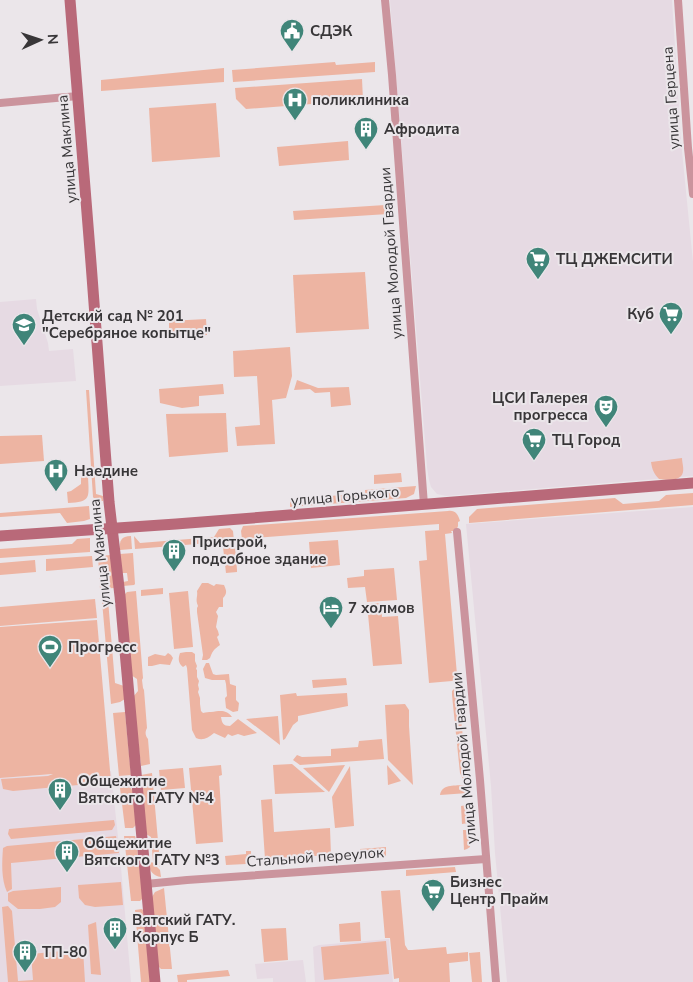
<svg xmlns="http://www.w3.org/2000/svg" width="693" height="982" font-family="'Nunito Sans',sans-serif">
<rect width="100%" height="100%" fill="#ebe6ea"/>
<g fill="#e6dae3">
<path d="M390,0H672L681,141L693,262V476L446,496L437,494L431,487L429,480L427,467Z"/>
<path d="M36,299L37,309L48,343L49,351L73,349L76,381L0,386V302Z"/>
<path d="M693,507V982H507L495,853L491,786L466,524Z"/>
<path d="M111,771L120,856L131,982H0V778Z"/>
<path d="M389,939L393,982H315L313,947L319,945Z"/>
<path d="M303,960L306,982H273V978L257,979L255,964Z"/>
</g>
<g fill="#edb4a2">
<path d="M335,62L336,65L375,62V72L233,82L232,70Z"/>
<path d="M224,68V82L101,91V80Z"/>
<path d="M362,79L363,100L246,109L236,99L235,88Z"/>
<path d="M216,103L220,157L152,162L149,108Z"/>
<path d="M348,141L349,160L279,166L277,147Z"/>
<path d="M385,205H389L391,209L388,214L294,220L293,211Z"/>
<path d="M365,272L369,329L296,333L293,275Z"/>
<path d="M206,319L207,335L169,337V321Z"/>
<path d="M290,347L292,376L286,398L272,400L275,444L237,446L235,427L260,425L257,376L234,377L233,351Z"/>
<path d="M297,380L318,388L349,387L351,405L331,407L330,392L315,393L310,389L294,390Z"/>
<path d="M223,384L224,394L199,396V406L182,408L160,403L159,389Z"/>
<path d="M86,390H89L96,494L103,496V501H96L93,497Z"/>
<path d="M226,413L228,452L169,457L166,414Z"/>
<path d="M42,435L44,461L0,464V436Z"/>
<path d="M682,458C682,462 684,468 683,472C681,482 666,480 659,479C654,474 652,469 651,462Z"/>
<path d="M401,473L402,482L374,484V475Z"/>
<path d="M81,477H88C89,498 91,502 68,503L67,492L71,491L81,484Z"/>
<path d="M416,486L414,494L406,498L290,507V501L307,499V498L365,493V490Z"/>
<path d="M693,493V505L469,523V517L477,509L615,498L623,504L659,501L666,495Z"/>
<path d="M89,506L90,519L84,521L67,523L60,513L0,517V513Z"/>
<path d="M448,511C455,510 458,514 460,521L458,522V526L456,531H451L452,533L445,534L457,675L455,679L452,681L429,683L419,561L427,560L425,531L439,530V524L242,539L241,531L243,526Z"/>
<path d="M230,528L233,531L234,541L135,549L134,536L140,543L214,537L219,529Z"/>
<path d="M131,536L132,549L120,550C119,541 121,536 131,536Z"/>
<path d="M90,538V552L0,558V549L72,544L77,539Z"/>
<path d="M338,540L340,565L311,568L309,542Z"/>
<path d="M235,546L237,570V572L226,573L223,547Z"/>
<path d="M133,553L135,584L134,585L123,586V582L128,581L127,573H122L120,554Z"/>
<path d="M111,555L114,588L100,589L98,556Z"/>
<path d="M92,556L93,567L46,571V559Z"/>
<path d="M35,560L36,572L0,575V563Z"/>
<path d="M394,568L397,600L367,602L365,587L348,588L347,578L364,576V570Z"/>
<path d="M202,583H208L214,586L216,584L224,585C226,590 228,593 223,598V607H219L216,612L218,616L216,627L218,631L219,635L217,637L220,645C214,649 212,652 210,658L207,660H202L203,655L197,612V608L198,606C195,599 198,597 197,591Z"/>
<path d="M163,588V594L141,596V590Z"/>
<path d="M136,591L143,678L142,680L143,688L144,690L147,728C145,732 145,735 148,739L150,764L141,766L133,697L138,691L137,679L131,675L124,595L127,592Z"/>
<path d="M188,591L193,647L174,649L169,593Z"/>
<path d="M95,599L97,618L0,626V607Z"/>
<path d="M108,600L115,683L124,686L125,699L120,702L111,704L102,601Z"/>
<path d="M381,603L382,617L398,616L402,664L373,666L367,604Z"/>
<path d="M97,620L111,782L13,791L3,789L1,779L48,776L53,774L0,778V627Z"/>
<path d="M186,652H192L195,654V661L197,666L196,669L197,670V677L199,681L198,685L199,689L198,692L200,698V704L201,711L203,713C206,712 209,712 211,712C220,711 226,709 232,717H221C222,723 223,726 230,726L238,719L257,733L244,736L238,734L232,736L228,734L225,738L214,733C208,738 203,741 196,738L192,730L187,668L186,665L183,667C178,663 178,659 180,653Z"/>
<path d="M168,653L171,655L173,658L170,665L160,664L152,666H148V657L155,654L165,656Z"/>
<path d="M206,663H209L213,674L216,675L229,674L230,684L236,686V700L239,703L238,711L233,712L226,708L225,698L227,696L226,684L225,680H212L205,678L203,669Z"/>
<path d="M346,678L347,685L313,688L312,680Z"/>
<path d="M458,688L467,779H463L460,773L452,695V691L454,689Z"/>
<path d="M296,693L297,696L347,693L348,706L298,716V721L293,725L285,739L283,740L280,695Z"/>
<path d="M405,704L409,710V726L413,785L388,760L385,705Z"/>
<path d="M125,712L131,775L119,776L113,713Z"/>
<path d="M278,716L280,745L246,719Z"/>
<path d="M382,739L384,759L300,765L293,760L297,755L302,757L331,756V749L358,747L359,741Z"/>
<path d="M292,764L325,792L275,794L273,765Z"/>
<path d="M221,765L222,775L219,776L223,842L196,844L189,768Z"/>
<path d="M345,765L329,792L303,768Z"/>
<path d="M387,765L401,781L388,785Z"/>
<path d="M350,766L354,826L335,828L332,797Z"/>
<path d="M183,768L185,788L161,790L159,770Z"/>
<path d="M152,773L159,852L158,855L155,854L158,856L160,867L153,861L151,837L146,834L141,775Z"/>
<path d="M463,785L466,787L468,793L440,795C442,784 453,786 463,785Z"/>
<path d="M129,786L133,791L136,825L133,828H125L120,788Z"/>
<path d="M272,799L274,832L330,828L331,855L265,859L261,800Z"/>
<path d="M467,805L468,823L462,824L461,806Z"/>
<path d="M114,820L115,825L112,830L11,839L8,834L9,829Z"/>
<path d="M463,830H468L470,847L467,849L464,850Z"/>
<path d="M116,836L119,853L11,863L12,889L7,892C1,879 2,862 3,848L7,846Z"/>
<path d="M124,836H135L136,839L143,898L140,901H131Z"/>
<path d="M386,847V856L385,857L362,858L360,856V849Z"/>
<path d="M246,851H251C251,857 252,861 246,864L226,865L225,856L246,854Z"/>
<path d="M152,862L160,870L161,877C153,876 150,871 148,864Z"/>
<path d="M455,867L456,872L406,876V870Z"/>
<path d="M121,882L123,905L95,907L85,905L79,898L78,885Z"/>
<path d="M61,887V902L55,907L40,909H18L8,901V893L13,891Z"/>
<path d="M164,888L172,969H161L158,966L152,897L155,892Z"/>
<path d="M400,890L405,945L408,950H412L446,947L447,954L468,952V961L449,963L450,982H399V978L394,979L390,938H385L381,891Z"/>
<path d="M8,906L12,911L18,981L33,980L31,954L83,949L85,982H8L2,907Z"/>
<path d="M142,909L144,912L150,982H141L135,910Z"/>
<path d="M96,922L101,975L91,974L88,925Z"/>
<path d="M360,922L361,941L340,942L339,924Z"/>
<path d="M286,928L288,960L264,962L261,929Z"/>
<path d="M386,941L389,974L324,980L321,947Z"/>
<path d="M480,952L482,982H472L469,953Z"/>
<path d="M228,970L230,976L187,980V982H178L177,975Z"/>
</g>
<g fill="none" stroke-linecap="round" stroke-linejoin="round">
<g stroke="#cb949d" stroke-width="8">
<path d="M385,0L392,75L424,505"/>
<path d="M678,0L688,148L693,194"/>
<path d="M0,103L78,96"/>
<path d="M457,532L480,780L496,982"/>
<path d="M146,884L187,880L486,859"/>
</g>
<g stroke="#b96979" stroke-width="11">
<path d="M70,0L91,263L109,502L120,596L155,982"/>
<path d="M0,536L176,524L693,483"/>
</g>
</g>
<defs>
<symbol id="civic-pin" viewBox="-11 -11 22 30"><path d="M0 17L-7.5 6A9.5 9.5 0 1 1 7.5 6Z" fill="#408579" stroke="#ebe6ea"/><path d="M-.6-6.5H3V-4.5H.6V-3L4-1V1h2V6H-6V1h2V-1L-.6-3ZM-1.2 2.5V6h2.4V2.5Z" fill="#fff"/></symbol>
<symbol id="hospital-pin" viewBox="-11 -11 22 30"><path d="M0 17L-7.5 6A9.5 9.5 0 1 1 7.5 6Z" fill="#408579" stroke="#ebe6ea"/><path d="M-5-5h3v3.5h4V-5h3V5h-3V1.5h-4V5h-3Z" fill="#fff"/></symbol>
<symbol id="building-pin" viewBox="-11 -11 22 30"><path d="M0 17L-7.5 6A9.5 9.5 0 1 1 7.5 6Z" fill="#408579" stroke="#ebe6ea"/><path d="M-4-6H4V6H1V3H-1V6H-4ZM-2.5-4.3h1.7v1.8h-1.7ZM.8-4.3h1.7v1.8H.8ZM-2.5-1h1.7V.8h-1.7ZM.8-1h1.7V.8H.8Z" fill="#fff"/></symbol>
<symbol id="supermarket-pin" viewBox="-11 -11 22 30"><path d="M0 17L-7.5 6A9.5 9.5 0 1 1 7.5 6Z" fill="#408579" stroke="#ebe6ea"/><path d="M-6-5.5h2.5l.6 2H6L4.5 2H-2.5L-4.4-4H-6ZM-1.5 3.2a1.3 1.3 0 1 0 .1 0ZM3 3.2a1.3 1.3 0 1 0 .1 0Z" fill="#fff"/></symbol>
<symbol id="school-pin" viewBox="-11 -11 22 30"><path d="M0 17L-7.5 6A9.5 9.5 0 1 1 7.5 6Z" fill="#408579" stroke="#ebe6ea"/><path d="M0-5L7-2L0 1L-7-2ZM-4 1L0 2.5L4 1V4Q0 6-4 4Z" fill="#fff"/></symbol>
<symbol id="theatre-pin" viewBox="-11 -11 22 30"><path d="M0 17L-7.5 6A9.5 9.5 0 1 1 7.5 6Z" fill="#408579" stroke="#ebe6ea"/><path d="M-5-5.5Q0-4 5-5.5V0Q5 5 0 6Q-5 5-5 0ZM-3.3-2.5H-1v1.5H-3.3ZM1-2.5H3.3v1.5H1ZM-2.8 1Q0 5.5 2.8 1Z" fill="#fff"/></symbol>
<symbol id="hotel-pin" viewBox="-11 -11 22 30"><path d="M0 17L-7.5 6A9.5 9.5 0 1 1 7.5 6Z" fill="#408579" stroke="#ebe6ea"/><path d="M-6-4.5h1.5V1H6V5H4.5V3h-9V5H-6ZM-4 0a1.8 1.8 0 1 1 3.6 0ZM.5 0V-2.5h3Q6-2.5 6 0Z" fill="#fff"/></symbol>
<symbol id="stadium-pin" viewBox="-11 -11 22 30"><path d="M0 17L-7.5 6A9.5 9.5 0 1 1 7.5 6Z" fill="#408579" stroke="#ebe6ea"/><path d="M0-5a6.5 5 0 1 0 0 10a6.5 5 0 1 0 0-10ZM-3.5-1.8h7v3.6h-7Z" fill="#fff"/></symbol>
</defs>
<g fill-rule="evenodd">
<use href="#civic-pin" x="278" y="17" width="28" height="38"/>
<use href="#hospital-pin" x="281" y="86" width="28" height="38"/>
<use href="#building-pin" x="352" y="115" width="28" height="38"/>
<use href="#supermarket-pin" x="524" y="245" width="28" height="38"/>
<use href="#supermarket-pin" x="657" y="300" width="28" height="38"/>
<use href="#school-pin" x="10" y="311" width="28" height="38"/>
<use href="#theatre-pin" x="592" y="393" width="28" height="38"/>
<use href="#supermarket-pin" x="520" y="426" width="28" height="38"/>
<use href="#hospital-pin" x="42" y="457" width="28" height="38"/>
<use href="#building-pin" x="160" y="537" width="28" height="38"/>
<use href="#hotel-pin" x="317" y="594" width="28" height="38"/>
<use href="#stadium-pin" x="36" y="633" width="28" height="38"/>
<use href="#building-pin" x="46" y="776" width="28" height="38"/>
<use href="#building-pin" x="53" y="838" width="28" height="38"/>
<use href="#supermarket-pin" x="419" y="877" width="28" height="38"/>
<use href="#building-pin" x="101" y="915" width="28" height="38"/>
<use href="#building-pin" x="11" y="938" width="28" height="38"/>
</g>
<g text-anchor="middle" stroke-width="4" stroke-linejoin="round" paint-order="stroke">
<g font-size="15" font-weight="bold" fill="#383638" stroke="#ebe6ea" text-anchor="start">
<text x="310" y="36">СДЭК</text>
<text x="312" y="105">поликлиника</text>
<text x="384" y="134">Афродита</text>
<text x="556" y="264">ТЦ ДЖЕМСИТИ</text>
<text x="654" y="319" text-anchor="end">Куб</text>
<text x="42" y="321">Детский сад № 201<tspan x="42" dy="17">"Серебряное копытце"</tspan></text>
<text x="588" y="403" text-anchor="end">ЦСИ Галерея<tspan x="588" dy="17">прогресса</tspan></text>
<text x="552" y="445">ТЦ Город</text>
<text x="74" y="476">Наедине</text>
<text x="192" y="547">Пристрой,<tspan x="192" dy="17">подсобное здание</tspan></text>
<text x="348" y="613">7 холмов</text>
<text x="68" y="652">Прогресс</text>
<text x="78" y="786">Общежитие<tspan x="78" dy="17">Вятского ГАТУ №4</tspan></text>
<text x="84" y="848">Общежитие<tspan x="84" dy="17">Вятского ГАТУ №3</tspan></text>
<text x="450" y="887">Бизнес<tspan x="450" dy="17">Центр Прайм</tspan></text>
<text x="132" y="925">Вятский ГАТУ.<tspan x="132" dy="17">Корпус Б</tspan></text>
<text x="42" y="957">ТП-80</text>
</g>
<g font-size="15" fill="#383638" stroke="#ebe6ea">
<text transform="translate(671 98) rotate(-94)" y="5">улица Герцена</text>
<text transform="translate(67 149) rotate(-95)" y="5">улица Маклина</text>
<text transform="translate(391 253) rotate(-94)" y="5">улица Молодой Гвардии</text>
<text transform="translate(345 496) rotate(-5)" y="5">улица Горького</text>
<text transform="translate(100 553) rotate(-96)" y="5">улица Маклина</text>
<text transform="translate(464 758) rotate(-95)" y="5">улица Молодой Гвардии</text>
<text transform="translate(315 857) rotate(-4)" y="5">Стальной переулок</text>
</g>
</g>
<g transform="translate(40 40) rotate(87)" stroke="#ebe6ea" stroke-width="4" paint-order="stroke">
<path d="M0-4L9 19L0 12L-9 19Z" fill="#383638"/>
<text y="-8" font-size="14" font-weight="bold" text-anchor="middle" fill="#383638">N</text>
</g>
</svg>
